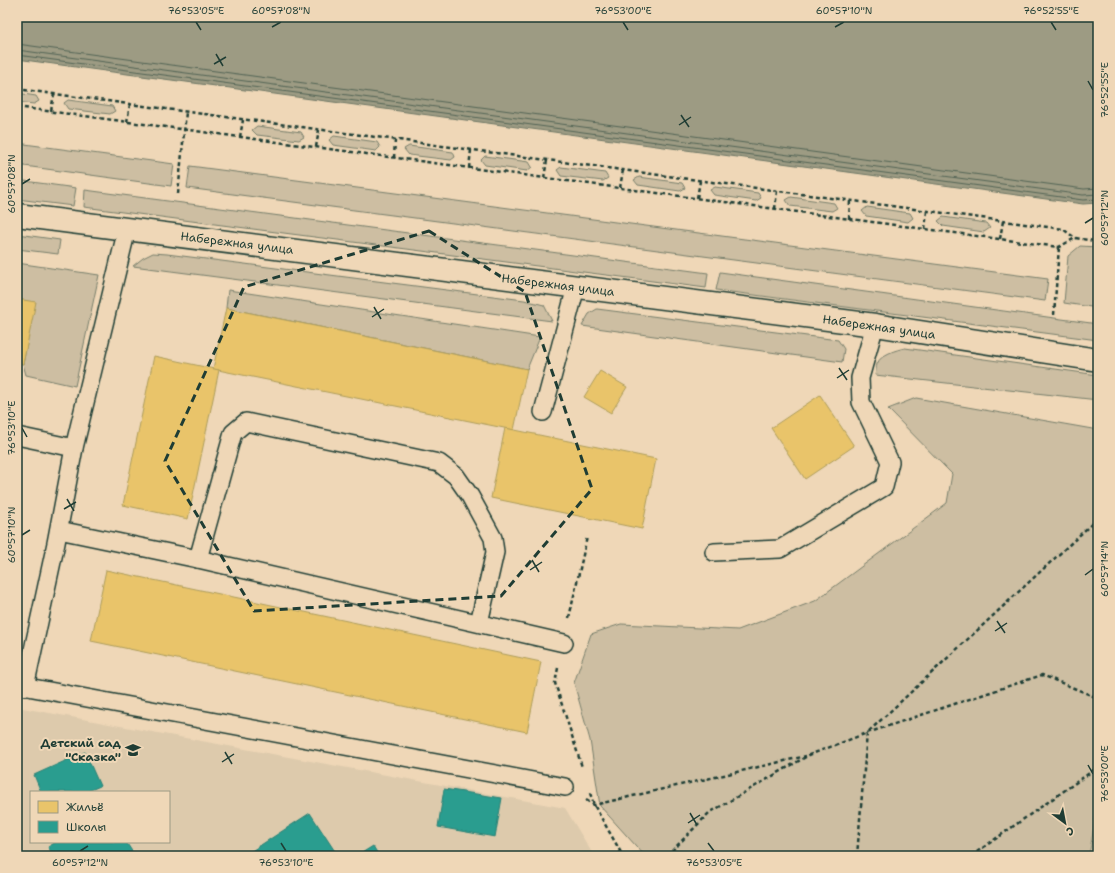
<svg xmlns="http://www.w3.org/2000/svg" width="1115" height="873" font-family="'Shantell Sans',sans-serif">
<rect width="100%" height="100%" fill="#efd7b7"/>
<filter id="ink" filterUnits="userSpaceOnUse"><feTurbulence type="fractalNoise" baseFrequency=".025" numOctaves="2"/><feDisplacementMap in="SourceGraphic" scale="8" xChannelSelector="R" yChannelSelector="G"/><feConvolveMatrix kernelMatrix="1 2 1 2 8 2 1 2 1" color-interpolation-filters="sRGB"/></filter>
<g filter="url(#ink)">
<path fill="#ddcaac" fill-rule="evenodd" d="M17,707L565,808L594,856H17ZM31,792H169V842H31Z"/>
<g fill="#cdbea2" stroke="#767e6b">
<path d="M17,93L36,96L39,101L34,104L17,102Z"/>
<path d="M68,100L112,106L115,111L110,114L68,109L64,103Z"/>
<path d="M257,126L301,132L304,137L299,140L257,135L252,130Z"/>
<path d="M334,136L377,142L380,147L376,151L333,145L329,140Z"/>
<path d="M17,143L174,164L171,186L17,165Z"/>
<path d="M409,146L453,152L455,157L451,160L409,155L404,149Z"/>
<path d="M485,156L529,162L532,167L527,171L485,165L481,160Z"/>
<path d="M190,166L1048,279L1045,301L187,188Z"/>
<path d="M561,167L605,173L608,178L603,181L561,176L557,170Z"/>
<path d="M639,177L682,183L685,188L680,191L638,185L634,180Z"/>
<path d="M17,180L76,188L73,206L17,199Z"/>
<path d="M715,187L758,193L761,198L756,201L714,195L710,190Z"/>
<path d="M85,190L708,273L706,288L84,207Z"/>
<path d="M791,197L834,203L837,208L832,211L790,206L786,200Z"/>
<path d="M867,207L910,213L913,218L908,222L866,216L862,211Z"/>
<path d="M943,217L986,223L990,228L984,232L943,226L938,221Z"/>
<path d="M17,234L60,240L58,254L17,249Z"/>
<path d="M1080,246L1098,247V308L1064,303L1068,256Z"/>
<path d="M153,253L167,254L524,300L544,305L552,321L133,266L143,258Z"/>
<path d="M17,263L99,275L75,386L26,375L23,364L35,303L17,299Z"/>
<path d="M720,272L1098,324V340L716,290Z"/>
<path d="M228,290L540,337L527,369L226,308Z"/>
<path d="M597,309L838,340L844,349L842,362L582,326L589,314Z"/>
<path d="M905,348L1098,375V400L875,375C876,372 876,367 877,364C881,354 896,350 905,348Z"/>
<path d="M916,398L1098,430V802L1089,856H645L600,806L590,740L574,683L591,634L621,624L738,630L815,601L947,503L952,474L888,409Z"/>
</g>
<path fill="#9d9b83" stroke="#6b7563" d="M17,17H1098V203L1083,204L17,59Z"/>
<g fill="#e9c46a" stroke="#ac9c5a">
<path d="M17,299L36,302L23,364L17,363Z"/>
<path d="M226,308L527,369L514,430L213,369Z"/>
<path d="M154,356L219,370L188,519L123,505Z"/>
<path d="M600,371L627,387L611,413L584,397Z"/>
<path d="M820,395L854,446L805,479L771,428Z"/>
<path d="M505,428L656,459L642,529L491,498Z"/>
<path d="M106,570L541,662L527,732L91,641Z"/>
</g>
<g fill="#2a9d8f" stroke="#278074">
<path d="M85,752L100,786L86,792H41L34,775Z"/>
<path d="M444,789L502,798L495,837L438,827Z"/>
<path d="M310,813L338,856H244Z"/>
<path d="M56,842H126L135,856H54L48,847Z"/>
<path d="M373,846L379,856H357Z"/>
</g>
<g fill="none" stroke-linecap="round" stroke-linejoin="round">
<g stroke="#516354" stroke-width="1">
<path d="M17,44L1084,189L1098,188"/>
<path d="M17,50L1083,195L1098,194"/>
<path d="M17,55L1083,200L1098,199"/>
</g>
<defs>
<g id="service">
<path d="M543,412L576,287"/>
<path d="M17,436L74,448"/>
<path d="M59,530L198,559L564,643"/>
<path d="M714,552L780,549L884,487L890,462L861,402L860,378L875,325"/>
<path d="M198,559L233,433L246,422L439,463L456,476L470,496L493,538L495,552L479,623"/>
<path d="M17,685L565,787"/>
<path d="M25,687L56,543L74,448L127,229"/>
</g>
<path id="minor" d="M17,215L875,325L1098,360"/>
</defs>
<use href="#service" stroke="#1f3d34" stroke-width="20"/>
<use href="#minor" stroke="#1f3d34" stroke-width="25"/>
<g stroke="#1f3d34" stroke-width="2.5" stroke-dasharray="4 3" stroke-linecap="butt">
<path d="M17,89L1063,229L1075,238L1095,241L1098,240"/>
<path d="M17,107L1059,247L1075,238"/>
<path d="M51,111L54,94"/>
<path d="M127,122L130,104"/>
<path d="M240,137L243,120"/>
<path d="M316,147L319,130"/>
<path d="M394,158L395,140"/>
<path d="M469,168L471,150"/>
<path d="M544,178L547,160"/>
<path d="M620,188L623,170"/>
<path d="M178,194L186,112"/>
<path d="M697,198L700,181"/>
<path d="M775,209L777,191"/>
<path d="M849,219L850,201"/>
<path d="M925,229L927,211"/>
<path d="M1000,239L1003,221"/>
<path d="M1054,315L1059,247"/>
<path d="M569,618L587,537"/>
<path d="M558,668L555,683L582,767"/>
<path d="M590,793L594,805L623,856"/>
<path d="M586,800L594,805L806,756"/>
<path d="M667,856L709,813L809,755L867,733L1042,675L1098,698"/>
<path d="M857,856L867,733L1098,518"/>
<path d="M971,856L1098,767"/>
</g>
<use href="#service" stroke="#efd7b7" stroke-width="17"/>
<use href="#minor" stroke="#efd7b7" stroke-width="22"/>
</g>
</g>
<path fill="none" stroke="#1f3d34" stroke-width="3" stroke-dasharray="8 5" stroke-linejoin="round" d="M429,231L525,292L592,489L501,596L254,611L165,461L244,287Z"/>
<path fill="none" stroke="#1f3d34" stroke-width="1.5" d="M196,22L201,30M623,22L628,30M1051,22L1056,30M272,27L281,22M835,27L844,22M216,54L223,66M214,64L226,57M1088,81L1093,90M681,115L689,127M679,125L691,117M22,184L30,179M1085,223L1093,218M374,307L381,319M372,317L384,309M839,368L847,380M837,378L849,370M22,428L27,437M67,499L74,511M64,509L76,502M22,535L30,530M532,560L539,572M530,570L542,562M1085,575L1093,569M997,621L1005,633M995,631L1007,623M225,752L232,764M222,762L234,754M1088,765L1093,774M690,813L697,825M688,823L700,815M281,843L286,851M708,843L714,851M80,851L88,846"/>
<defs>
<symbol id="school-bare" viewBox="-9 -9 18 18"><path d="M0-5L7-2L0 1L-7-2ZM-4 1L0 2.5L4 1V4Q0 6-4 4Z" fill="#1f3d34" stroke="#efd7b7" stroke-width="2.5" paint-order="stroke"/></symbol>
</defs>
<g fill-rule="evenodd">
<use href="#school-bare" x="122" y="739" width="22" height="22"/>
</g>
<g text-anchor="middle" stroke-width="4" stroke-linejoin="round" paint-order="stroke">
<g font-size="12" fill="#1f3d34" stroke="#efd7b7">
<text transform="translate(237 243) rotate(7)" y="4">Набережная улица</text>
<text transform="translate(558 285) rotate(7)" y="4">Набережная улица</text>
<text transform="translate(879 327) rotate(8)" y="4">Набережная улица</text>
</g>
<g font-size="12" font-weight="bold" fill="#1f3d34" stroke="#efd7b7" text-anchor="end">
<text x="121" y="747">Детский сад<tspan x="121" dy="14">"Сказка"</tspan></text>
</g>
</g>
<rect width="1115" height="873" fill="none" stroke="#efd7b7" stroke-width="44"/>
<rect x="30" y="791" width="140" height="52" fill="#efd7b7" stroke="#9c9983"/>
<rect x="38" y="801" width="20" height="12" fill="#e9c46a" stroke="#9c9983"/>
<text x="66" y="811" font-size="12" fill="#1f3d34">Жильё</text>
<rect x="38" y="821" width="20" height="12" fill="#2a9d8f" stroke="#9c9983"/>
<text x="66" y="831" font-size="12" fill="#1f3d34">Школы</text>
<g transform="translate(1065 823) rotate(148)" stroke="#efd7b7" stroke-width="3" paint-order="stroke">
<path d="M0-3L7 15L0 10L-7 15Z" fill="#1f3d34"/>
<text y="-6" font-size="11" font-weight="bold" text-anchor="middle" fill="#1f3d34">С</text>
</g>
<rect x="22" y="22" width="1071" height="829" fill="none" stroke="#1f3d34" stroke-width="1.5"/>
<g font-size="10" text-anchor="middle" fill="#1f3d34">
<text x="196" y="14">76°53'05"E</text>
<text x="281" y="14">60°57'08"N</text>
<text x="623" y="14">76°53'00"E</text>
<text x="844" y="14">60°57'10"N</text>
<text x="1051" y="14">76°52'55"E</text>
<text transform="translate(1104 90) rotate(-90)" y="4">76°52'55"E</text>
<text transform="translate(11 184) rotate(-90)" y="4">60°57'08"N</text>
<text transform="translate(1104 218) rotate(-90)" y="4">60°57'12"N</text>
<text transform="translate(11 428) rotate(-90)" y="4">76°53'10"E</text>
<text transform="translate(11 535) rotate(-90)" y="4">60°57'10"N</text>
<text transform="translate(1104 569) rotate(-90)" y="4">60°57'14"N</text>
<text transform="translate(1104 774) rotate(-90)" y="4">76°53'00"E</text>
<text x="80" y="866">60°57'12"N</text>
<text x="286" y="866">76°53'10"E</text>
<text x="714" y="866">76°53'05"E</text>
</g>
</svg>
